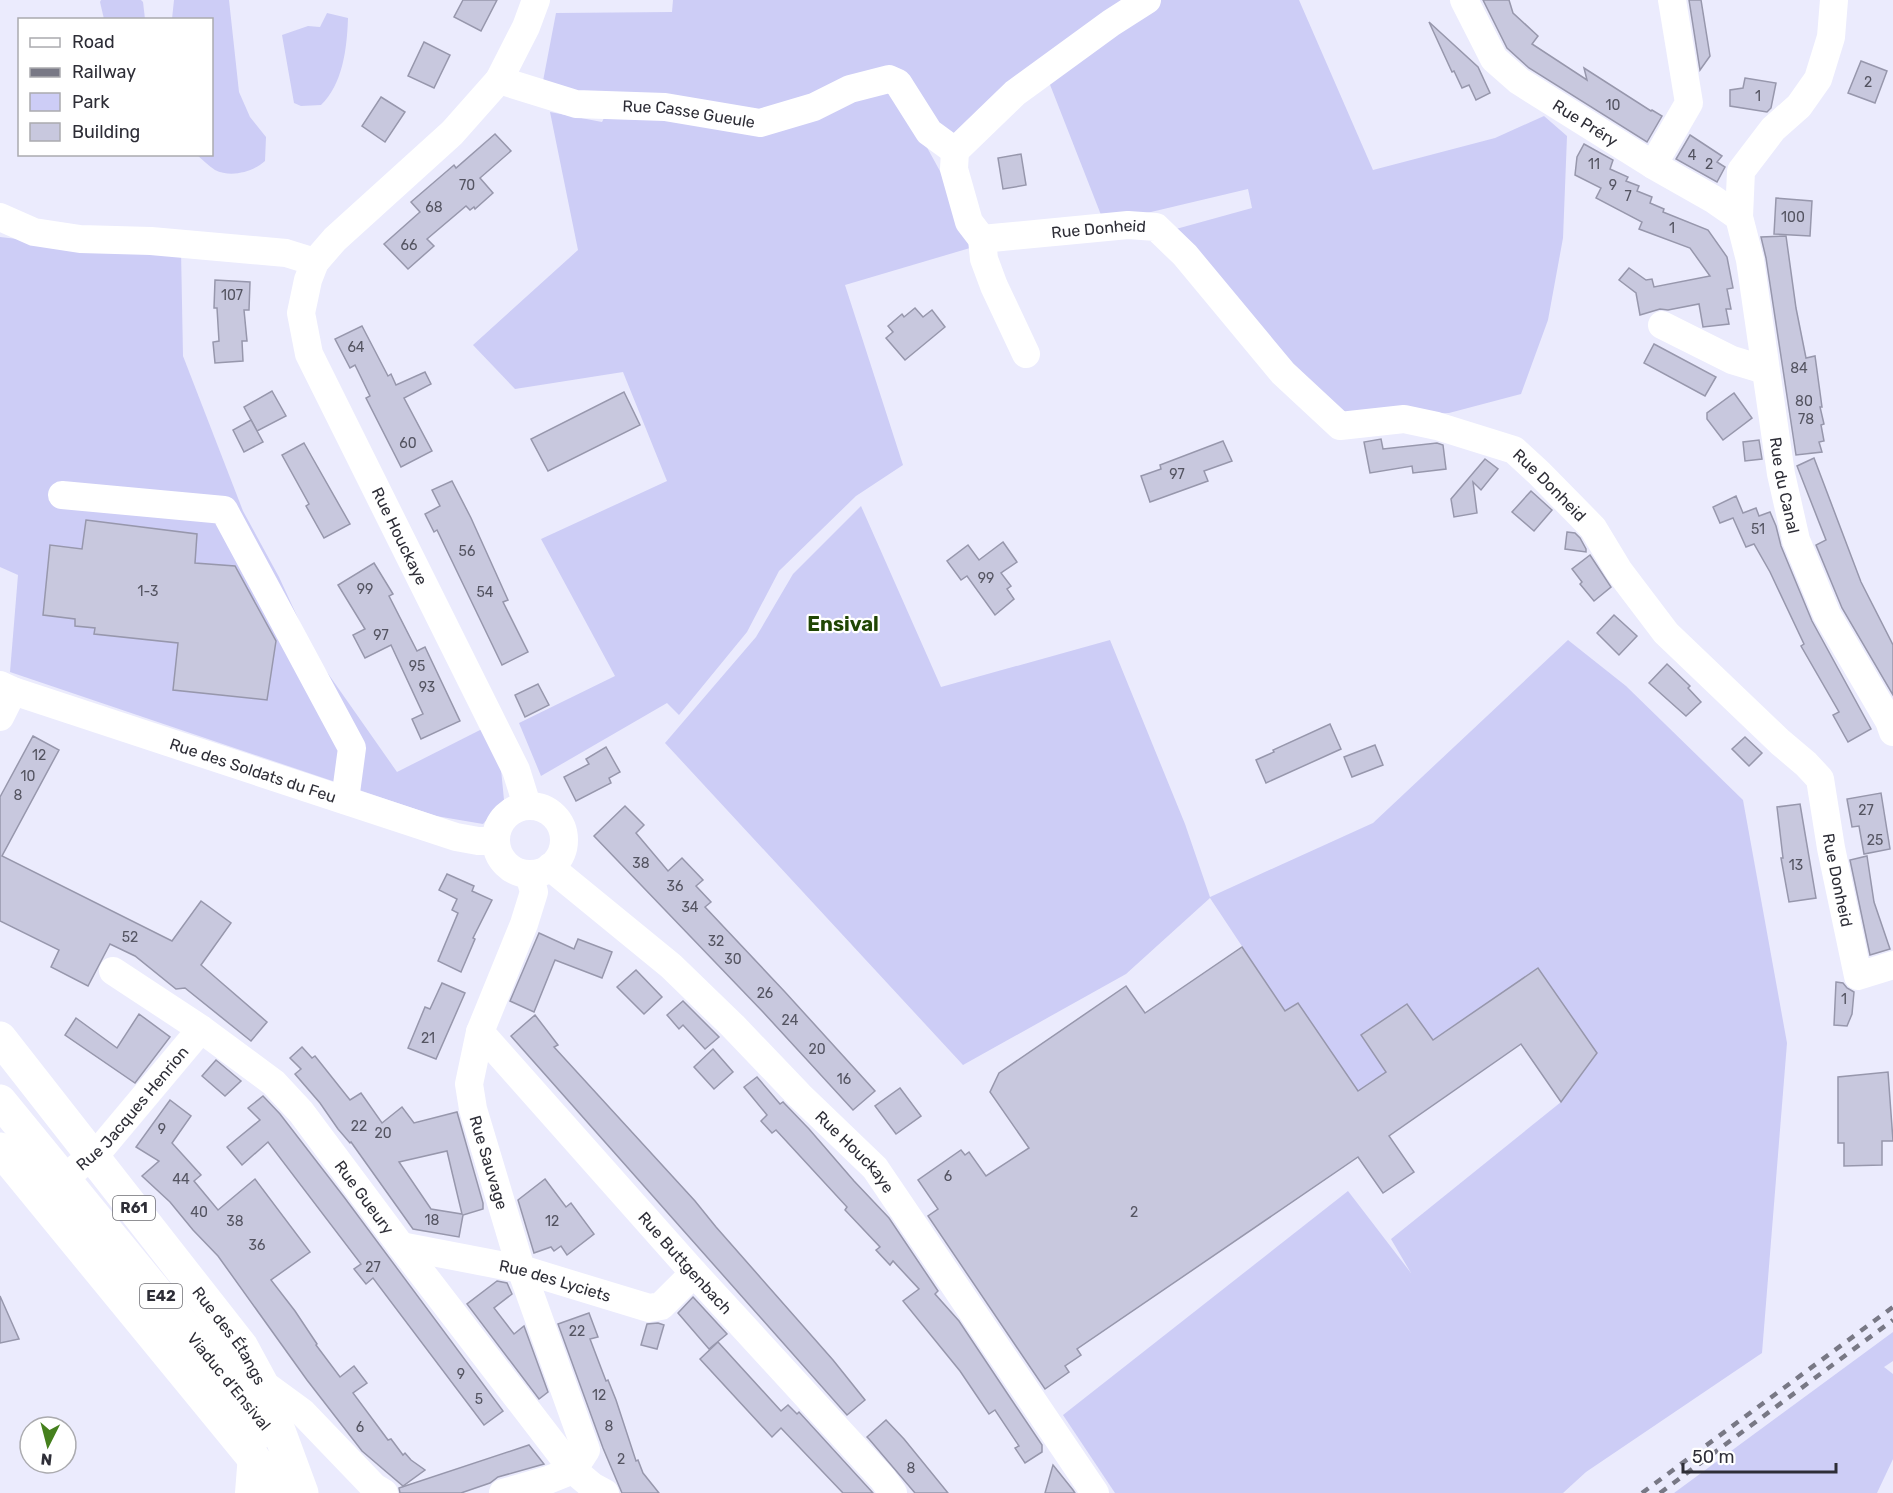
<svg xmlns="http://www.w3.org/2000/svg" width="1893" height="1493" font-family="Rubik,sans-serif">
<rect width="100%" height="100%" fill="#ebebfd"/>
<g fill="#cdcdf6">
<path d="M101,0H141L143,2L145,19H104L100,2Z"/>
<path d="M174,0H229L239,92L250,117L266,137L265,161C253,172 231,178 215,170C209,166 203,160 197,155L212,154V20L172,19Z"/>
<path d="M673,0H1127L953,137L896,91L946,182L970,248L845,285L903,465L856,496L779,571L747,632L679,715L667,703L541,776L519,723L615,676L541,539L667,481L623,372L515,389L473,345L578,250L550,112L602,122L608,110L543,81L556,13L672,12Z"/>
<path d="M1156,0H1299L1373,170L1495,138L1544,116L1567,136L1563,238L1548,320L1521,394L1449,413L1342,417L1308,393L1176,229L1252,208L1248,189L1151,212L1103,220L1047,77Z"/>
<path d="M327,13L348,18C347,48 343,84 321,105L301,106L294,103L282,35L308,26L320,27Z"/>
<path d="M0,237L44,242L181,250L183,356L243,511L279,577L315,655L397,772L484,728L501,769L504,800L483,824L436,816L10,672L18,575L0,567Z"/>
<path d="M861,506L941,687L1110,640L1185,824L1210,897L1373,823L1568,640L1626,686L1743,800L1787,1043L1762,1353L1586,1472L1563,1493H1115L1063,1415L1348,1191L1411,1273L1391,1239L1561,1102L1596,1052L1538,968L1433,1040L1407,1004L1361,1035L1386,1072L1358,1091L1298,1003L1285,1011L1210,898L1126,974L963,1065L665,743L756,637L793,574Z"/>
<path d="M1893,1332V1361L1884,1367L1893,1374V1459L1877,1493H1674Z"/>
</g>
<g fill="#c8c8de" stroke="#9797ac" stroke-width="1.5" fill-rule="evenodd">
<path d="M463,0H497L481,31L454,17Z"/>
<path d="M1483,0H1509L1513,13L1538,36L1532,44L1587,80L1584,68L1651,111L1652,110L1662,116L1647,142L1529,68L1507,48Z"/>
<path d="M1689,0H1701L1710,56L1700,70Z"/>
<path d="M1429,22L1478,67L1490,93L1476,100L1469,85L1462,88L1454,71L1452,72Z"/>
<path d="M424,42L450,55L434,88L408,76Z"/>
<path d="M1861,61L1887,71L1875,103L1848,93Z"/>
<path d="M1745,78L1776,83L1771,108L1767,112L1730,106V90L1743,88Z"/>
<path d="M381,97L405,112L385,142L362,126Z"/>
<path d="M495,134L511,151L480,178L493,193L475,209L474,207L470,210L466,206L427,239L434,246L408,269L384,244L420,212L411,202L454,165L456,168Z"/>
<path d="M1690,135L1722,156L1717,162L1725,167L1717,182L1676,159Z"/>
<path d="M1584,144L1613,160L1610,169L1628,177L1626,181L1639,186L1637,191L1652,197L1650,203L1664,209L1663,212L1708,230L1727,257L1733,288L1727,289L1731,309H1726L1729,324L1703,327L1699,304L1668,310L1660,309L1640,315L1636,293L1619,280L1629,268L1646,280L1652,279L1654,287L1710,276L1690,248L1639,229L1642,222L1596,198L1601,188L1575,175L1577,157Z"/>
<path d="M1021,154L1026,185L1003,189L998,158Z"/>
<path d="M1776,198L1812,201L1810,236L1774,234Z"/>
<path d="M1786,236L1796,308L1806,358L1815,356L1822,407H1820L1824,424L1821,425L1824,441L1819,442L1822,452L1796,455L1766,258L1761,237Z"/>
<path d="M215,280L250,282L249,310H244L247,341H242L243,361L215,363L213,342L219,341L217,308H214Z"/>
<path d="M915,308L923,317L932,310L945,327L905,360L886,338L893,332L888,326L902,314L904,317Z"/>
<path d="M362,326L388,376L391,374L396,385L425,372L431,384L404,398L432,451L401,467L366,398L370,396L355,365L350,368L335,339Z"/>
<path d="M1654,344L1716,377L1705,396L1644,363Z"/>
<path d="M272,391L286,416L257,431L244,407Z"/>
<path d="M624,392L640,425L548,471L531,439Z"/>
<path d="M1734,393L1752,418L1723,440L1707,419V413Z"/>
<path d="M251,420L263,442L244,452L233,430Z"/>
<path d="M1381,439L1383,449L1437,443L1443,445L1446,469L1413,473L1412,466L1370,473L1364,442Z"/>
<path d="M1759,440L1762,459L1745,461L1743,442Z"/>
<path d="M1223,441L1232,461L1204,471L1208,481L1150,502L1141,476L1161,469L1160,465Z"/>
<path d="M304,443L350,524L324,538L306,506L309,504L282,455Z"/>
<path d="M1814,458L1861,582L1893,645V695L1842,608L1816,545L1826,540L1797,466Z"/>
<path d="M1485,459L1498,469L1481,490L1473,482L1477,513L1454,517L1451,499Z"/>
<path d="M452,481L471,518L508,600L503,602L528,652L502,665L437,530L434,532L425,514L440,506L432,490Z"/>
<path d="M1531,491L1552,510L1534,531L1512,512Z"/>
<path d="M1736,496L1743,513L1756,508L1759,516L1770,512L1776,526L1781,546L1812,621L1871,729L1848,742L1833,715L1839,712L1801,646L1804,644L1770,572L1754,544L1746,547L1733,518L1720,523L1713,507Z"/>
<path d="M86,520L197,534L195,563L235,566L276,641L267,700L173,690L178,643L94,634L95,628L75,626V619L43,615L50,545L82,549Z"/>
<path d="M1567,532L1575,533L1580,538L1586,549V552L1565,549Z"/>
<path d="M1003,542L1017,562L1001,573L1011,586L1007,589L1014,599L995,615L967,576L961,580L947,561L968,545L979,560Z"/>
<path d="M1590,555L1611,587L1594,601L1580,584L1582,582L1572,569Z"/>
<path d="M374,563L393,594L389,596L417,651L425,647L460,721L421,739L412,719L423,714L391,645L365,658L353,635L365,629L338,585Z"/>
<path d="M1614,615L1637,636L1619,655L1597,633Z"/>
<path d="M1667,664L1690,686L1688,688L1701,702L1686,716L1649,683Z"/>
<path d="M538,684L549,705L525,717L515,695Z"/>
<path d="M1330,724L1341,749L1266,783L1256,760L1274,752L1273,750Z"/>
<path d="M33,736L59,750L2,856L172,941L201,901L231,923L201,965L267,1022L251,1041L185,988L176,989L135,956L110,944L88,986L51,967L59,950L0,921V797Z"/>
<path d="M1745,737L1762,753L1749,766L1732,749Z"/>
<path d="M1375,745L1383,765L1352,777L1344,757Z"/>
<path d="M606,747L620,772L609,778L611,783L576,801L564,777L589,764L586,759Z"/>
<path d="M1881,793L1890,849L1864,854L1859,826L1852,827L1847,799Z"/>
<path d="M1800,804L1816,898L1789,902L1781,858H1783L1777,807Z"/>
<path d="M625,806L644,825L636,833L668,871L682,858L703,880L696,886L711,902L705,907L785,992L875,1091L853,1110L763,1012L594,836Z"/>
<path d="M1867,856L1874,902L1890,949L1870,955L1850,860Z"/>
<path d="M447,874L474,886L472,891L492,900L473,938L475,939L461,972L438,961L458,913L452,910L457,899L439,890Z"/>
<path d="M539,933L574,949L578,939L612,952L602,978L555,960L534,1012L510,1001Z"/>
<path d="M1242,947L1285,1011L1298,1003L1358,1091L1386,1072L1361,1035L1407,1004L1433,1040L1538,968L1597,1053L1561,1102L1521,1044L1389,1136L1414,1172L1383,1193L1358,1157L1077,1349L1081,1355L1065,1366L1069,1372L1045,1389L928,1216L938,1209L918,1180L961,1150L965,1155L969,1152L986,1176L1029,1148L990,1092L999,1073L1126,986L1145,1013Z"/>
<path d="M636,970L662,997L644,1014L617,987Z"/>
<path d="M1836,982L1843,983L1847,988L1854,992L1852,1014L1847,1026L1834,1025Z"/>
<path d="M442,983L465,993L436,1059L408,1048L425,1007L430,1009Z"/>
<path d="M683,1001L719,1037L705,1049L683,1025L679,1029L667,1015Z"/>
<path d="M139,1014L170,1037L135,1083L65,1035L76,1018L117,1048Z"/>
<path d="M535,1015L558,1045L554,1047L695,1201L716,1227L833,1360L865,1400L847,1415L511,1036Z"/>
<path d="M302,1047L312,1058L315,1056L350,1100L361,1093L382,1123L402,1107L414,1123L457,1112L483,1203V1209L463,1215L459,1237L413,1229L351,1142L350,1143L338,1129L320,1103L295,1074L301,1069L290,1058ZM447,1151L451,1168L462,1214L431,1209L399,1162Z"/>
<path d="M713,1049L733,1072L714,1089L694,1067Z"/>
<path d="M216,1060L241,1081L225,1096L202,1076Z"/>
<path d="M1888,1072L1893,1141H1882V1165L1844,1166V1143H1838V1077Z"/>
<path d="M757,1077L780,1104L783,1102L809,1129L854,1181L889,1218L938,1291L935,1294L959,1321L1011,1399L1042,1445V1452L1025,1463L1015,1448L1019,1446L995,1410L989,1414L960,1371L903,1301L919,1289L893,1261L890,1265L876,1250L880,1247L845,1210L847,1207L776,1130L772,1133L761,1121L767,1115L744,1087Z"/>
<path d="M900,1088L921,1116L896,1134L875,1106Z"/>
<path d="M263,1096L280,1114L344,1197L503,1411L484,1425L373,1278L366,1284L354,1269L361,1264L268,1142L242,1165L227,1147L260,1120L248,1108Z"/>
<path d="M170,1100L191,1116L172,1143L201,1175L194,1181L218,1210L255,1179L310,1252L271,1280L295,1311L317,1344L316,1345L340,1377L354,1366L367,1383L353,1393L388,1440L391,1439L403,1455L405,1453L411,1460L425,1470L403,1486L362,1451L307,1380L218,1256L193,1230L170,1202L142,1176L159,1161L136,1147Z"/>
<path d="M545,1179L566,1207L571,1203L594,1234L567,1255L561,1246L554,1251L551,1247L534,1253L518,1200Z"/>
<path d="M497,1281L507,1283L512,1294L494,1308L514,1334L524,1326L548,1392L539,1399L467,1304Z"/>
<path d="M0,1296L19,1339L0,1343Z"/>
<path d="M693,1297L727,1334L709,1349L678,1313Z"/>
<path d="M589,1313L598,1337L590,1339L606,1381L608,1380L616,1400L636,1461L638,1460L643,1473L659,1493H622L603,1448L558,1324Z"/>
<path d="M658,1323L664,1325L657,1349L641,1345L647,1324Z"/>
<path d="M718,1342L781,1411L788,1405L797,1414L799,1412L873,1493H843L781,1428L772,1437L700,1359Z"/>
<path d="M886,1420L904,1439L948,1493H915L869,1439L867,1437Z"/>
<path d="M529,1445L544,1464L498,1477L490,1483L461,1493H400L399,1488Z"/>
<path d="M1053,1465L1073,1490L1075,1493H1045Z"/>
</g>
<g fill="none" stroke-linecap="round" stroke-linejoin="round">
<g stroke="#fff" stroke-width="28">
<path id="s1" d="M1464,0L1494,59L1519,81L1653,165L1713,199L1739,217"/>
<path id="s2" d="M1834,0L1831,37L1818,79L1799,106L1773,129L1741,171L1739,217L1750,260L1781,474L1796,540L1827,615L1889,721L1893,732"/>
<path id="s3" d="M499,80L576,104L665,107L760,123L814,107L850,89L889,79L898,83L929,132L955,151"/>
<path d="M955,151L1015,93L1111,23L1147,0"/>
<path d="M955,151L954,169L969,222L982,239L984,259L994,286L1026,354"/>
<path d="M1653,165L1689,103L1672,0"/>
<path d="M0,217L34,232L80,239L151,241L286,253L315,262"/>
<path id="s4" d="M982,239L1128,225L1156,227L1185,255L1283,373L1340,426L1404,419L1437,426L1514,450L1539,473L1593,528L1619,571L1666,633L1780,742L1806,764L1820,779L1831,848L1858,976L1893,965"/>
<path d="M1662,325L1732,360L1765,370"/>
<path d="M62,495L224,510L352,748L345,800"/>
<path id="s5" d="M0,685L13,691L456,837L478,841H496"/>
<path d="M0,717L13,691"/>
<path d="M527,805L516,770L309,354L301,313L308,280L315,262L335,239L452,133L499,80L526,27L536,0"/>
<circle cx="530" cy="840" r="34"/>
<path id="s6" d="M550,867L671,966L733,1026L799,1095L875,1168L1095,1493"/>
<path id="s7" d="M529,874L534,892L524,924L480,1032L469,1084L473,1109L521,1269L586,1450L573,1470"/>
<path id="s8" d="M113,971L201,1029L274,1083L301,1112L401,1246L573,1470L592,1486L605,1493"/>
<path id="s9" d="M480,1032L694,1273L883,1479L893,1493"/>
<path id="s10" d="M59,1183L103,1146L201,1029"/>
<path id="s11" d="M401,1246L521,1269L649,1308L661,1306L694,1273"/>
<path d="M261,1382L302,1412L374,1487L384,1493"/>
<path d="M249,1493L253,1442"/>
<path d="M503,1493L548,1480L573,1470"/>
</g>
<g stroke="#fff" stroke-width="33">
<path id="s12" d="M0,1038L242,1347L261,1382L302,1493"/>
<path id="s13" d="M0,1101L270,1431"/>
<path d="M0,1149L282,1493"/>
</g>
<g stroke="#787885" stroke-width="4.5" stroke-dasharray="8 8" stroke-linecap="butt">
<path d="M1642,1493L1893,1307"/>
<path d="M1660,1493L1893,1320"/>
</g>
</g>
<g text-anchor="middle" stroke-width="4.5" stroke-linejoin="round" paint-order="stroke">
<g font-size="14" fill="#545461">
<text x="1868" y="87">2</text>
<text x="1758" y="101">1</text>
<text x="1613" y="110">10</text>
<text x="1692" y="160">4</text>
<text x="1594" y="169">11</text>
<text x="1709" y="169">2</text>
<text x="467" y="190">70</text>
<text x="1613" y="190">9</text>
<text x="1628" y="201">7</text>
<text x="434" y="212">68</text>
<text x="1793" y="222">100</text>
<text x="1672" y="233">1</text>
<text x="409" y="250">66</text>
<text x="232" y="300">107</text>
<text x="356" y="352">64</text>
<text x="1799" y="373">84</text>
<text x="1804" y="406">80</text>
<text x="1806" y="424">78</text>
<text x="408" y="448">60</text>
<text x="1177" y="479">97</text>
<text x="1758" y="534">51</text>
<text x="467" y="556">56</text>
<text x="986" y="583">99</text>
<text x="365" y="594">99</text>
<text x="148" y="596">1-3</text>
<text x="485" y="597">54</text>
<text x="381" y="640">97</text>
<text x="417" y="671">95</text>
<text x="427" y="692">93</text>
<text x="39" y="760">12</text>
<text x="28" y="781">10</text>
<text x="18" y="800">8</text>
<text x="1866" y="815">27</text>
<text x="1875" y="845">25</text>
<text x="641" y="868">38</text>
<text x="1796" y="870">13</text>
<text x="675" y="891">36</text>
<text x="690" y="912">34</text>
<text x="130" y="942">52</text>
<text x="716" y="946">32</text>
<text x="733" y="964">30</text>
<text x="765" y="998">26</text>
<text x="1844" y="1004">1</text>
<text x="790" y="1025">24</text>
<text x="428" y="1043">21</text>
<text x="817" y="1054">20</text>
<text x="844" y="1084">16</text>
<text x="359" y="1131">22</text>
<text x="162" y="1134">9</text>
<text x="383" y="1138">20</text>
<text x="948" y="1181">6</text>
<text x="181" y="1184">44</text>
<text x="199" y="1217">40</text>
<text x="1134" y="1217">2</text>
<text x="432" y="1225">18</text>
<text x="235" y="1226">38</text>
<text x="552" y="1226">12</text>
<text x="257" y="1250">36</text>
<text x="373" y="1272">27</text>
<text x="577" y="1336">22</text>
<text x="461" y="1379">9</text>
<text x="599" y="1400">12</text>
<text x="479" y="1404">5</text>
<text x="609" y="1431">8</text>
<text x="360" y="1432">6</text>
<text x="621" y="1464">2</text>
<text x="911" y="1473">8</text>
</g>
<g fill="#fff" stroke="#6d6d73" stroke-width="1.5">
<rect x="113" y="1196" width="42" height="24" rx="4.5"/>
<rect x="140" y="1284" width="42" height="24" rx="4.5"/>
</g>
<g font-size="15" font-weight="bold" fill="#2e2e37">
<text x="134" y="1213">R61</text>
<text x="161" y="1301">E42</text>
</g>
<g font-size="16" fill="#2e2e37" stroke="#fff">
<text dy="6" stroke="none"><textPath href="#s3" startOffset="194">Rue Casse Gueule</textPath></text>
<text dy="6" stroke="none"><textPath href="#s1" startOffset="178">Rue Préry</textPath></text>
<text dy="6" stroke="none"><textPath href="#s4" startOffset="117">Rue Donheid</textPath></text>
<text dy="6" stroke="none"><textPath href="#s2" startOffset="520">Rue du Canal</textPath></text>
<text dy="6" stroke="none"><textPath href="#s4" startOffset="675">Rue Donheid</textPath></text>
<text transform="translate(400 536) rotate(64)" y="6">Rue Houckaye</text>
<text dy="6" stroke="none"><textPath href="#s5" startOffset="267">Rue des Soldats du Feu</textPath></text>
<text dy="6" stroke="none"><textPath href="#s4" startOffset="1179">Rue Donheid</textPath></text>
<text dy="6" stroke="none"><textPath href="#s10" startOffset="105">Rue Jacques Henrion</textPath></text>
<text dy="6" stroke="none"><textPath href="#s6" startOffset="418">Rue Houckaye</textPath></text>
<text dy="6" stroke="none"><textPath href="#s7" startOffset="303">Rue Sauvage</textPath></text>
<text dy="6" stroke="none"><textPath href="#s8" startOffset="342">Rue Gueury</textPath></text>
<text dy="6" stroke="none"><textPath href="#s9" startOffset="309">Rue Buttgenbach</textPath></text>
<text dy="6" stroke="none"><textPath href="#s11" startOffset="158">Rue des Lyciets</textPath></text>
<text dy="6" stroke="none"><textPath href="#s12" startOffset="376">Rue des Étangs</textPath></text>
<text dy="6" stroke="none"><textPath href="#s13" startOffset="362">Viaduc d’Ensival</textPath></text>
</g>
<g font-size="20" font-weight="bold" fill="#204604" stroke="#fff">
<text x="843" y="631">Ensival</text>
</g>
</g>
<rect x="18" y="18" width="195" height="138" fill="#ffffff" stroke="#ababaf" stroke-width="1.5"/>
<rect x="30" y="38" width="30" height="9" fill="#ffffff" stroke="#ababaf" stroke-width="1.5"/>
<text x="72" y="48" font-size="18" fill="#2e2e37">Road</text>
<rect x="30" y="68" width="30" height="9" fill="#787885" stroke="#ababaf" stroke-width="1.5"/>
<text x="72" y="78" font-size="18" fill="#2e2e37">Railway</text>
<rect x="30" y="93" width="30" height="18" fill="#cdcdf6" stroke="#ababaf" stroke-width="1.5"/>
<text x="72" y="108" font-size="18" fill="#2e2e37">Park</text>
<rect x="30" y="123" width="30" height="18" fill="#c8c8de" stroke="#ababaf" stroke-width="1.5"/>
<text x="72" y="138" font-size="18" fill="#2e2e37">Building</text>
<g transform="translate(48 1445) rotate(186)"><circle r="28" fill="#ffffff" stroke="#ababaf" stroke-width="1.5"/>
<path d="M0-4.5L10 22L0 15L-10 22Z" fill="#45801d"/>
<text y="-9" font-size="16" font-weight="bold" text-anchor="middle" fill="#2e2e37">N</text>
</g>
<path d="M1683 1463v9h153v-9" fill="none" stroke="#2e2e37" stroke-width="3"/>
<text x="1692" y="1463" font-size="18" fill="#2e2e37" stroke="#ffffff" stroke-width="4.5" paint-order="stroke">50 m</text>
</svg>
